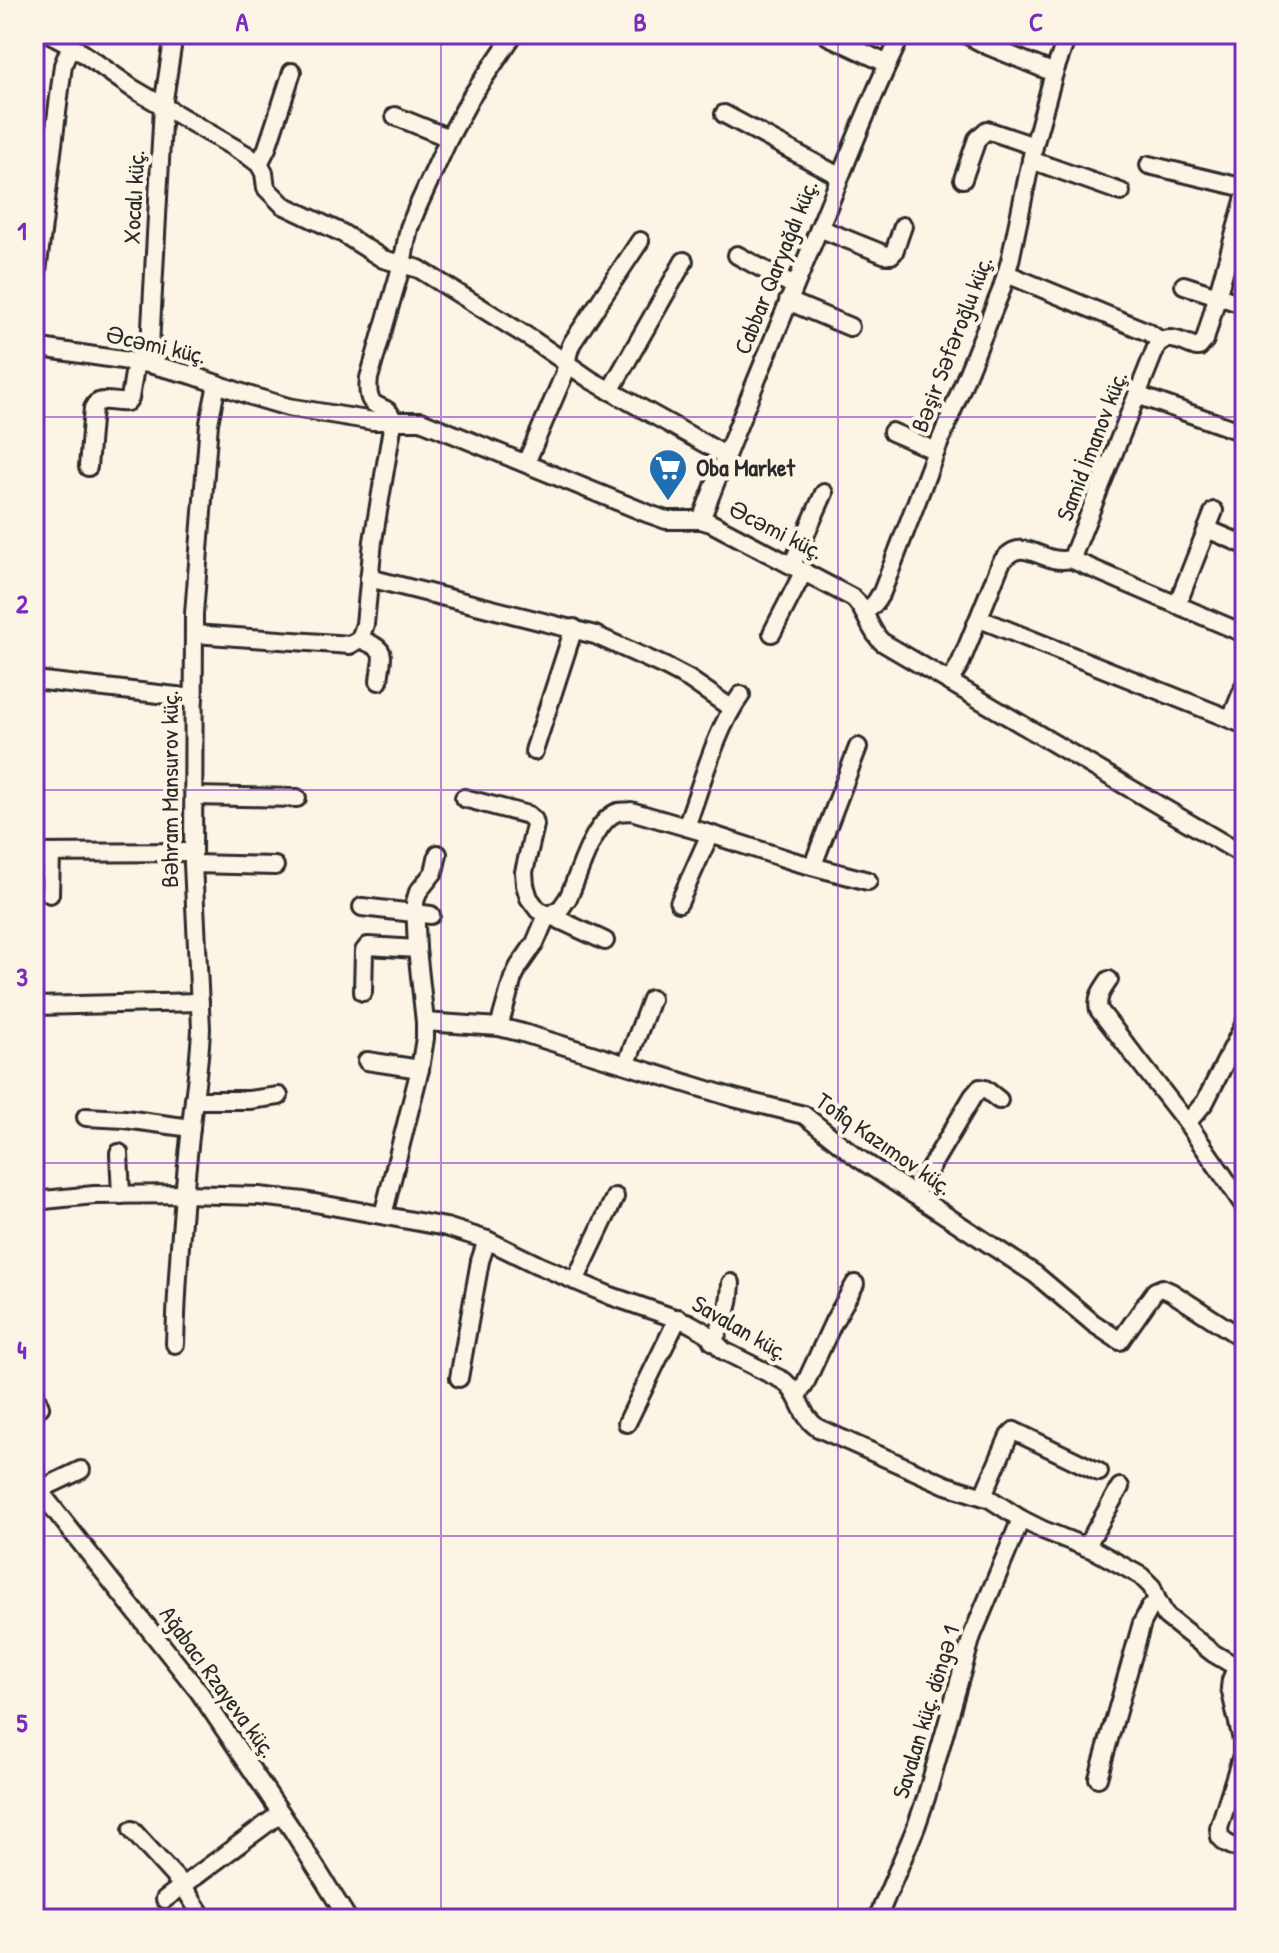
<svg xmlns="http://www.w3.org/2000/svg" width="1279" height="1953" font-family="'Patrick Hand',sans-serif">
<rect width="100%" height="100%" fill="#fcf5e5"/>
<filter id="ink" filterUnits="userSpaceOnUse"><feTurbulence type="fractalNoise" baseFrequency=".0125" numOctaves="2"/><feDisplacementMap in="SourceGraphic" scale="16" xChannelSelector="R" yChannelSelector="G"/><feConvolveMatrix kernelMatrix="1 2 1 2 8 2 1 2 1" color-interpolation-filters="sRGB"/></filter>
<g filter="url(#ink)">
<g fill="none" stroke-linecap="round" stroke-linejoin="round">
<defs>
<g id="minor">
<path d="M50,34L71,45L132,88L247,155L259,164L264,173L266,188L283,205L342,233L383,259L419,269L533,340L591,380L725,455"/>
<path d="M965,34L986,45L1054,73"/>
<path d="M828,36L888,64"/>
<path d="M724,114L839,176"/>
<path d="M395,116L449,138"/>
<path d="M1245,156V157"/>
<path d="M1031,160L1121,192"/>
<path d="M259,164L267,148L292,72"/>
<path d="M1149,165L1245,188"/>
<path d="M963,179L977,139L987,130L1034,146"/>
<path d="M819,228L886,255H891L894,252L903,226"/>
<path d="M737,255L794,286"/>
<path d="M1007,274L1148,332L1161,341"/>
<path d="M1184,285L1245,305"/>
<path d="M34,296L63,65L71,45"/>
<path d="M788,301L850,327"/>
<path d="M34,347L149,364L192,375L251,396L288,407L373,421H421L649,514L666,520H701L711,523L853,598C867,610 868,629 882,642L1245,856"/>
<path d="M149,364L163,106L174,34"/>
<path d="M610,391L684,261"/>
<path d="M1137,395L1245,433"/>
<path d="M892,432L936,451"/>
<path d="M526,463L564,375C567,364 567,353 572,343L640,241"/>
<path d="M88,467L93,408C99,395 115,404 127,402L130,398L136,361"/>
<path d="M701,520C738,423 778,327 818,231C846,165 870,98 902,34"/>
<path d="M1207,529L1245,545"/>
<path d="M1070,559L1245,634"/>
<path d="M792,565L824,493"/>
<path d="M369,578L595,635L666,667L689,679L731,708"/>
<path d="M1177,605L1214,511"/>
<path d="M864,613L875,603L882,592L936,451L1001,291L1010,261L1034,146L1054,73L1068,34"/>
<path d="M980,619L1245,725"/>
<path d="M772,633L804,571"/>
<path d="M194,634L350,645L360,639L365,624L373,541L393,422C389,397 364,419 369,378L402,264L409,228L418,206L449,138L471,97L514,34"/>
<path d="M360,639C389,651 382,652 379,681"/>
<path d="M34,680L194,698"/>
<path d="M949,682L960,664L1001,563C1023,532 1041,566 1070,559L1073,555L1157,345C1168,333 1182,342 1196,347H1199L1205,340L1245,197"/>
<path d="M1231,719L1245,684"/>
<path d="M534,751L574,628"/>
<path d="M194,796L297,798"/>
<path d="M464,798L528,815L534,820L535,825L524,872L525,885L529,898L538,910L605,941"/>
<path d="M686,827C701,786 716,729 741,695"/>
<path d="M34,853L193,852"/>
<path d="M193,864L275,866"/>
<path d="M813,865L858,747"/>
<path d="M50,894L51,854"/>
<path d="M679,903L710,834"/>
<path d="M362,907L431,915"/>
<path d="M1109,980C1102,990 1096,998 1099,1010L1187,1123"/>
<path d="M363,992L364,951L368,946L417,949"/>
<path d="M36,1006L200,1002"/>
<path d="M425,1022L499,1027L523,1033L734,1098L804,1115L858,1158L1035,1274L1093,1323L1120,1341L1155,1291L1162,1288L1171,1292L1245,1340"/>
<path d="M1245,1023L1205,1102L1187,1123L1245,1207"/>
<path d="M499,1027L513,978L519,966L535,943L544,922L550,915L561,908L568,898C579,876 593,820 618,812C622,811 627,812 631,811L710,834L793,861L868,881"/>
<path d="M367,1061L420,1069"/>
<path d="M627,1063L651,999"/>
<path d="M194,1100H249L279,1096"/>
<path d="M86,1117L125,1119L191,1128"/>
<path d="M119,1153L121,1195"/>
<path d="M914,1195L973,1096L980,1088L985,1089L999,1100"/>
<path d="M34,1201L94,1195L184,1194L259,1196L304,1201L446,1227L487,1240L538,1265L611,1296L689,1323L705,1332L724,1351L784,1381C802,1396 799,1415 818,1428L946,1485L990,1499L1021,1519L1043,1530L1096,1551L1141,1576L1152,1587L1157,1600L1166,1616L1213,1653L1245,1672"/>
<path d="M383,1215L420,1069L425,1038V1022L417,949L415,902L418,892L434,872L438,854"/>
<path d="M575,1281L615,1197"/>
<path d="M712,1341C726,1322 730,1305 731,1283"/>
<path d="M175,1344C177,1271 183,1199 191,1127C194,1094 200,1061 201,1028L193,864L194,614L209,423L217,384"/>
<path d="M459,1378L480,1261L487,1240"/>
<path d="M34,1392L40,1407L34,1412"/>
<path d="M797,1395L804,1386L834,1321L855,1284"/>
<path d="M627,1423L678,1318"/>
<path d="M34,1484L200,1693L293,1831L348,1919"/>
<path d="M39,1490L81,1470"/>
<path d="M983,1496L1009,1436L1014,1431L1099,1472"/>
<path d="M1086,1547L1120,1487"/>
<path d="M1236,1668L1231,1680L1230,1688L1242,1740V1755L1219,1828L1220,1837L1226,1843L1245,1852"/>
<path d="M1098,1778L1142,1623L1150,1608L1157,1600"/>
<path d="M132,1830L183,1886L204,1919"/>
<path d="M165,1899L281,1813"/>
<path d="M877,1919L916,1827L926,1798L972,1636L1021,1519"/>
</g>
</defs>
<use href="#minor" stroke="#2b2b2b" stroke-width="22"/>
<use href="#minor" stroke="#fcf5e5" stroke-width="16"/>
</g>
</g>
<path fill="none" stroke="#7b2cbf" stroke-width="2" stroke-opacity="0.55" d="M441,34V1919M838,34V1919M34,417H1245M34,790H1245M34,1163H1245M34,1536H1245"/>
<defs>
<symbol id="supermarket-pin" viewBox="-11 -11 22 30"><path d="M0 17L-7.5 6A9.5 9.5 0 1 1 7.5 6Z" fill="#1f6fb2" stroke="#fcf5e5"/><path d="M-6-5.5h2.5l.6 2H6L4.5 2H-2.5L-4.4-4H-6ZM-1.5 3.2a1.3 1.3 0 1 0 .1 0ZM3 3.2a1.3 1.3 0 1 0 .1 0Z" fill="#fff"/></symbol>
</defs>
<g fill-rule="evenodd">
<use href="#supermarket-pin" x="646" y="446" width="44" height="60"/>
</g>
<g text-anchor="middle" stroke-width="8" stroke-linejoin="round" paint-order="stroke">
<g font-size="24" fill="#2b2b2b" stroke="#fcf5e5">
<text transform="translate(134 197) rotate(-87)" y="8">Xocalı küç.</text>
<text transform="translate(776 267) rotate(-68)" y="8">Cabbar Qaryağdı küç.</text>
<text transform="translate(952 344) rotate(-69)" y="8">Bəşir Səfəroğlu küç.</text>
<text transform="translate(156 345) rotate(13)" y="8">Əcəmi küç.</text>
<text transform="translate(1092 446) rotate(-69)" y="8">Samid İmanov küç.</text>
<text transform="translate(776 530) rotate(27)" y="8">Əcəmi küç.</text>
<text transform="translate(170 789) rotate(-90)" y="8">Bəhram Mansurov küç.</text>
<text transform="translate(884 1144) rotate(35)" y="8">Tofiq Kazımov küç.</text>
<text transform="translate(740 1328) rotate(30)" y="8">Savalan küç.</text>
<text transform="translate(218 1682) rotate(54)" y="8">Ağabacı Rzayeva küç.</text>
<text transform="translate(926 1712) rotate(-73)" y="8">Savalan küç. döngə 1</text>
</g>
<g font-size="24" font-weight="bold" fill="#2b2b2b" stroke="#fcf5e5" text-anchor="start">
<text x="696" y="476">Oba Market</text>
</g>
</g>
<rect width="1279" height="1953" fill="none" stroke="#fcf5e5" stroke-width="88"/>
<rect x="44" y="44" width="1191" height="1865" fill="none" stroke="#7b2cbf" stroke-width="3"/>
<g font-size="26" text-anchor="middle" font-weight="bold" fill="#7b2cbf">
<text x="242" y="31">A</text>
<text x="640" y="31">B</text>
<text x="1036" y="31">C</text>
<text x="22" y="240">1</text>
<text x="22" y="613">2</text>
<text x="22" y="986">3</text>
<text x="22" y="1359">4</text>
<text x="22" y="1732">5</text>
</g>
</svg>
